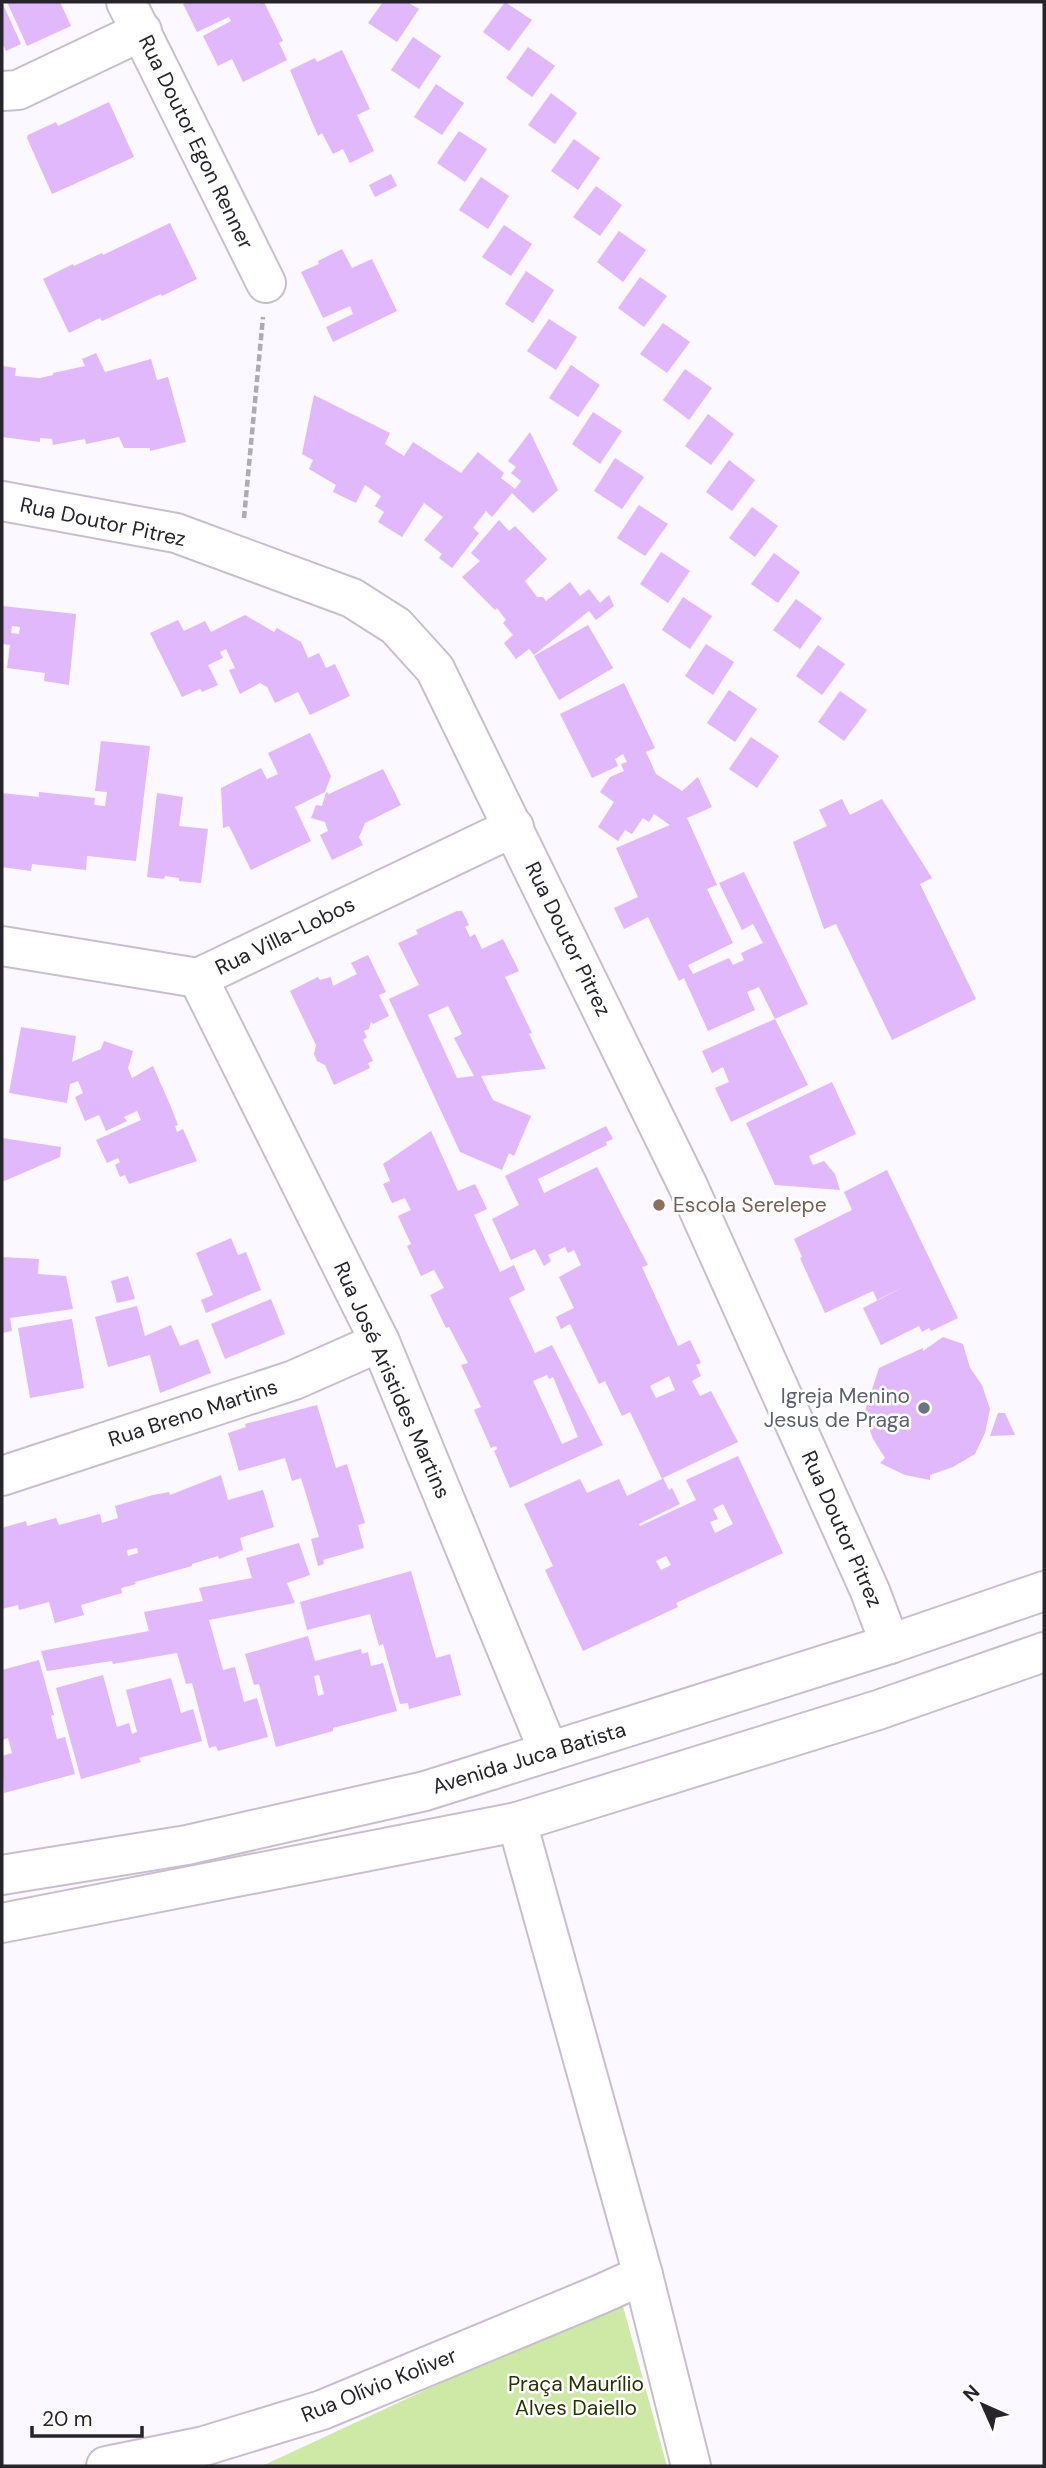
<svg xmlns="http://www.w3.org/2000/svg" width="1046" height="2468" font-family="'DM Sans',sans-serif">
<rect width="100%" height="100%" fill="#fcf8ff"/>
<path fill="#cde9a5" d="M621,2299L667,2466H262Z"/>
<g fill="#e0b8fb" fill-rule="evenodd">
<path d="M2,2L21,44L6,51L2,42Z"/>
<path d="M7,2H60L71,26L27,46Z"/>
<path d="M187,2H256L257,4L264,2L283,41L279,43L287,60L243,82L232,59L218,66L203,36L231,21L229,17L197,32L183,4Z"/>
<path d="M383,2H407L419,9L397,42L368,23Z"/>
<path d="M505,2L532,20L509,51L483,32Z"/>
<path d="M413,37L441,56L419,89L391,70Z"/>
<path d="M528,47L555,66L532,97L506,78Z"/>
<path d="M342,50L370,109L357,115L374,151L350,163L343,149L333,154L322,133L318,136L290,70L315,58L317,62Z"/>
<path d="M436,84L464,103L442,135L414,117Z"/>
<path d="M551,93L577,113L555,144L528,125Z"/>
<path d="M109,102L134,157L52,194L27,138L28,135L56,122L58,126Z"/>
<path d="M459,131L487,149L465,182L437,163Z"/>
<path d="M574,139L600,158L578,190L551,171Z"/>
<path d="M391,174L397,186L375,197L369,185Z"/>
<path d="M481,177L509,196L488,229L459,210Z"/>
<path d="M596,186L622,205L600,236L573,217Z"/>
<path d="M170,223L197,279L162,296L161,294L102,321L100,318L69,333L43,279L73,264L74,266L102,253L103,255Z"/>
<path d="M504,225L532,244L511,276L482,257Z"/>
<path d="M619,231L646,250L623,282L597,262Z"/>
<path d="M342,249L352,268L372,259L397,311L333,342L326,327L353,314L350,306L323,318L301,272L319,264L318,261Z"/>
<path d="M526,271L554,290L533,323L505,304Z"/>
<path d="M640,277L667,296L644,327L618,308Z"/>
<path d="M549,319L577,337L556,370L527,351Z"/>
<path d="M663,323L690,342L667,373L640,354Z"/>
<path d="M96,353L105,372L151,359L157,380L168,377L186,442L150,451V448H124L119,437L86,444L85,439L53,445L52,439L40,438V442L2,437V366L16,368L15,376L40,378L53,375V373L85,366L82,359Z"/>
<path d="M571,365L600,385L578,417L549,398Z"/>
<path d="M685,369L712,388L689,420L663,400Z"/>
<path d="M314,395L390,433L385,444L404,456L413,442L461,473L478,452L504,473L501,478L515,489L521,481L511,473L516,467L508,461L530,432L558,490L533,513L512,493L492,517L486,511L473,528L479,533L452,568L439,558L442,554L424,540L443,517L424,503L402,537L378,522L384,512L375,506L381,496L365,485L356,503L333,492L336,485L309,469L313,460L302,454Z"/>
<path d="M593,412L622,431L600,464L572,444Z"/>
<path d="M708,414L734,434L711,465L685,446Z"/>
<path d="M615,458L644,477L622,509L594,491Z"/>
<path d="M729,460L755,480L732,511L706,492Z"/>
<path d="M639,505L668,524L645,556L617,538Z"/>
<path d="M752,507L778,526L755,557L729,538Z"/>
<path d="M499,520L509,531L515,526L547,559L525,581L537,597H543L546,601L570,582L580,596L589,589L600,603L609,595L614,606L596,620L589,611L534,655L529,649L516,659L504,643L513,635L503,623L506,620L497,608L495,610L462,577L480,561L471,553Z"/>
<path d="M661,552L690,571L668,603L640,584Z"/>
<path d="M774,553L800,572L778,603L751,584Z"/>
<path d="M683,597L712,616L690,649L662,630Z"/>
<path d="M796,599L822,618L800,649L773,630Z"/>
<path d="M2,606L76,614L69,685L44,681L45,673L7,668L10,645L2,644ZM12,626L20,627L19,634L11,633Z"/>
<path d="M245,615L274,632L277,628L301,642L308,658L319,653L326,668L335,664L350,696L310,715L298,692L275,703L267,687L260,683L240,694L229,670L235,668L226,649L220,652L223,658L208,665L218,685L202,692L200,689L182,697L150,633L178,620L184,631L205,621L211,632Z"/>
<path d="M588,625L613,668L559,700L534,656Z"/>
<path d="M706,644L734,662L713,695L685,676Z"/>
<path d="M818,645L845,664L822,695L796,676Z"/>
<path d="M624,683L655,748L646,752L656,774L682,791L698,777L712,807L687,818L717,885L707,889L733,943L688,965L693,974L729,958L733,965L744,960L741,953L763,943L753,924L742,930L719,883L744,872L808,1004L775,1019L808,1085L731,1122L715,1088L729,1082L723,1067L712,1073L702,1051L775,1019L759,987L747,992L755,1010L708,1031L684,978L679,981L648,917L624,929L614,908L638,897L616,848L670,825L654,814L649,822L643,818L632,834L625,830L618,841L598,827L614,802L600,792L610,777L624,771L621,764L627,762L623,754L615,759L618,766L592,778L560,714Z"/>
<path d="M729,690L757,709L735,742L707,723Z"/>
<path d="M840,691L867,710L844,741L818,722Z"/>
<path d="M310,733L331,776L325,792L295,807L311,841L251,870L229,826L223,828L221,788L261,768L267,779L278,774L268,753Z"/>
<path d="M751,737L779,756L757,788L729,769Z"/>
<path d="M101,741L150,746L136,861L87,856L86,870L32,864L31,871L2,867V793L39,797V792L95,798L94,805L105,806L107,792L95,791Z"/>
<path d="M383,769L401,805L365,823L359,837L363,845L332,860L320,835L328,831L325,822L311,818L316,805L322,806L326,792L329,794Z"/>
<path d="M157,793L183,797L179,826L208,829L201,883L179,881V878L165,876L164,879L147,877Z"/>
<path d="M842,799L850,815L882,799L932,878L920,884L976,999L892,1040L836,924L824,929L793,842L827,826L819,810Z"/>
<path d="M457,911H462L469,925L465,927L470,937L475,934L482,949L503,939L519,971L505,977L532,1033L529,1034L546,1069L481,1076L493,1100L531,1116L514,1156L509,1153L502,1170L460,1152L389,999L419,985L398,943L418,934L416,930ZM448,1006L462,1034L454,1038L474,1076L457,1078L428,1015Z"/>
<path d="M368,955L386,992L379,995L389,1016L373,1024L371,1022L369,1029L364,1031L367,1037L363,1040L373,1061L368,1063L370,1068L334,1085L325,1065L317,1061L314,1054L316,1045L290,991L318,977L320,980L331,977L333,986L357,974L351,963Z"/>
<path d="M21,1027L76,1036L72,1062L101,1049L104,1041L133,1051L128,1068L132,1078L153,1066L171,1107L178,1125L175,1126L177,1132L183,1129L197,1161L129,1184L125,1175L120,1177L115,1165L120,1162L118,1158L107,1163L96,1140L141,1120L137,1111L124,1117L127,1121L106,1131L99,1115L85,1121L75,1097L83,1093L78,1081L70,1084L67,1103L9,1093Z"/>
<path d="M832,1082L856,1134L809,1156L813,1165L824,1161L835,1174L840,1190L775,1185L746,1123Z"/>
<path d="M606,1126L613,1139L606,1142L607,1145L538,1179L544,1193L597,1167L648,1265L642,1267L678,1346L690,1340L701,1363L696,1365L701,1376L692,1381L700,1396L711,1391L738,1442L663,1478L669,1490L672,1488L680,1504L639,1524L640,1526L696,1500L686,1480L738,1456L783,1553L676,1603L678,1607L583,1651L545,1570L553,1566L524,1504L580,1479L587,1493L619,1479L627,1496L662,1479L630,1412L622,1416L605,1381L599,1384L570,1324L561,1329L556,1317L574,1308L559,1277L581,1265L574,1250L568,1253L565,1247L548,1255L551,1261L544,1266L535,1249L511,1260L492,1219L519,1205L505,1176ZM669,1376L675,1390L656,1398L650,1386ZM723,1504L733,1524L715,1533L710,1522L718,1519L713,1509ZM666,1556L671,1565L661,1570L656,1561Z"/>
<path d="M431,1131L458,1191L475,1184L487,1209L474,1215L500,1272L514,1265L525,1290L509,1298L535,1353L552,1345L603,1445L510,1488L494,1451L497,1449L496,1446L491,1448L474,1410L481,1407L461,1365L468,1363L449,1327L446,1328L430,1295L444,1288L434,1270L421,1276L407,1246L411,1244L398,1216L411,1210L405,1198L392,1203L383,1184L390,1181L383,1164ZM547,1375L549,1379L553,1377L578,1437L562,1444L533,1381Z"/>
<path d="M2,1138L61,1147L60,1157L2,1182Z"/>
<path d="M887,1170L958,1318L931,1331L929,1328L922,1332L919,1326L881,1345L863,1308L905,1286L877,1300L873,1291L825,1313L800,1258L802,1257L794,1239L852,1210L844,1192Z"/>
<path d="M231,1238L238,1255L246,1252L261,1290L206,1313L201,1300L213,1295L196,1253Z"/>
<path d="M2,1257L39,1259L38,1274L66,1276L73,1309L10,1318L12,1331L2,1333Z"/>
<path d="M128,1276L135,1299L117,1303L111,1281Z"/>
<path d="M271,1299L285,1334L225,1359L211,1324Z"/>
<path d="M137,1306L145,1336L171,1325L180,1346L198,1339L211,1373L160,1393L150,1355L108,1367L95,1317Z"/>
<path d="M72,1319L84,1388L30,1398L18,1328Z"/>
<path d="M943,1337L963,1344L970,1368L982,1385L990,1409L985,1433L975,1454L953,1467L930,1475V1480L905,1475L880,1463L885,1458L873,1439L864,1414L879,1368L923,1348V1351Z"/>
<path d="M317,1405L336,1468L347,1464L365,1523L358,1525L364,1548L323,1560L324,1564L318,1566L311,1539L319,1537L301,1478L292,1481L285,1458L239,1471L228,1433L246,1427L245,1424Z"/>
<path d="M998,1413H1005L1015,1435L990,1436Z"/>
<path d="M221,1475L228,1500L263,1490L274,1527L240,1538L243,1550L219,1559L218,1556L192,1564V1566L135,1582L136,1584L121,1588L122,1593L81,1605L84,1615L55,1623L49,1602L19,1610L18,1605L2,1609V1528L26,1521L27,1526L56,1518L59,1525L100,1514L102,1523L118,1518L115,1506L153,1495L169,1492L170,1495ZM137,1548L138,1553L128,1556L127,1550Z"/>
<path d="M299,1543L310,1575L287,1583L295,1603L209,1620L223,1670L235,1667L244,1702L257,1698L268,1737L218,1751L216,1746L209,1748L192,1683L186,1684L177,1653L113,1664L112,1661L47,1671L41,1651L149,1631L144,1612L203,1601L199,1588L252,1578L246,1558Z"/>
<path d="M411,1571L436,1658L450,1654L461,1695L409,1709L408,1703L400,1704L383,1644L379,1646L370,1614L307,1630L300,1602Z"/>
<path d="M308,1636L315,1661L361,1649L362,1654L368,1652L371,1666L383,1663L397,1711L333,1728V1731L276,1747L259,1684L254,1685L245,1654ZM319,1675L324,1694L318,1696L314,1676Z"/>
<path d="M39,1660L54,1715L51,1716L57,1739L65,1737L75,1774L4,1793L2,1756L12,1753L8,1738L2,1740V1670Z"/>
<path d="M103,1675L117,1727L129,1723L132,1734L137,1732L126,1690L171,1678L181,1713L193,1709L202,1741L139,1758L141,1762L81,1779L56,1688Z"/>
</g>
<g fill="none" stroke-linecap="round" stroke-linejoin="round">
<defs>
<g id="minor">
<path d="M126,2L266,283"/>
<path d="M2,91L18,90L142,31"/>
<path d="M2,501L176,533L352,598L396,626L435,669L688,1186L870,1591L890,1644"/>
<path d="M2,946L198,978L514,827"/>
<path d="M198,978L380,1342L549,1752"/>
<path d="M2,1476L294,1380L380,1342"/>
<path d="M517,1822L643,2275L691,2466"/>
<path d="M106,2466L204,2446L322,2410L601,2294L643,2275"/>
</g>
<g id="major">
<path d="M2,1875L187,1845L425,1791L890,1644L1044,1591"/>
<path d="M2,1923L517,1822L878,1710L1044,1652"/>
</g>
</defs>
<use href="#minor" stroke="#c8bfce" stroke-width="42"/>
<use href="#major" stroke="#c8bfce" stroke-width="42"/>
<path stroke="#afabb2" stroke-width="4.5" stroke-dasharray="7 3.5" stroke-linecap="butt" d="M244,518L263,317"/>
<use href="#minor" stroke="#fff" stroke-width="38"/>
<use href="#major" stroke="#fff" stroke-width="38"/>
</g>
<circle fill="#8d6e63" stroke="#fff" stroke-width="2.5" cx="659" cy="1205" r="7"/>
<circle fill="#6b7280" stroke="#fff" stroke-width="2.5" cx="924" cy="1408" r="7"/>
<g text-anchor="middle" stroke-width="5" stroke-linejoin="round" paint-order="stroke">
<g font-size="21" fill="#27242a" stroke="#fff">
<text transform="translate(196 142) rotate(64)" y="7">Rua Doutor Egon Renner</text>
<text transform="translate(103 522) rotate(12)" y="7">Rua Doutor Pitrez</text>
<text transform="translate(285 936) rotate(-26)" y="7">Rua Villa-Lobos</text>
<text transform="translate(568 939) rotate(64)" y="7">Rua Doutor Pitrez</text>
<text transform="translate(392 1380) rotate(66)" y="7">Rua José Aristides Martins</text>
<text transform="translate(193 1413) rotate(-18)" y="7">Rua Breno Martins</text>
<text transform="translate(842 1529) rotate(66)" y="7">Rua Doutor Pitrez</text>
<text transform="translate(529 1758) rotate(-17)" y="7">Avenida Juca Batista</text>
<text transform="translate(379 2385) rotate(-22)" y="7">Rua Olívio Koliver</text>
</g>
<g font-size="21" fill="#785e54" stroke="#fff" text-anchor="start">
<text x="673" y="1212">Escola Serelepe</text>
</g>
<g font-size="21" fill="#5b616d" stroke="#fff" text-anchor="end">
<text x="910" y="1403">Igreja Menino<tspan x="910" dy="24">Jesus de Praga</tspan></text>
</g>
<g font-size="21" fill="#253601" stroke="#fff">
<text x="576" y="2391">Praça Maurílio<tspan x="576" dy="24">Alves Daiello</tspan></text>
</g>
</g>
<rect width="1046" height="2468" fill="none" stroke="#27242a" stroke-width="7"/>
<g transform="translate(983 2405) rotate(315)" stroke="#ffffff" stroke-width="5" paint-order="stroke">
<path d="M0-5L12 26L0 18L-12 26Z" fill="#27242a"/>
<text y="-10" font-size="19" font-weight="bold" text-anchor="middle" fill="#27242a">N</text>
</g>
<path d="M32 2426v10h110v-10" fill="none" stroke="#27242a" stroke-width="3.5"/>
<text x="42" y="2426" font-size="21" fill="#27242a" stroke="#ffffff" stroke-width="5" paint-order="stroke">20 m</text>
</svg>
